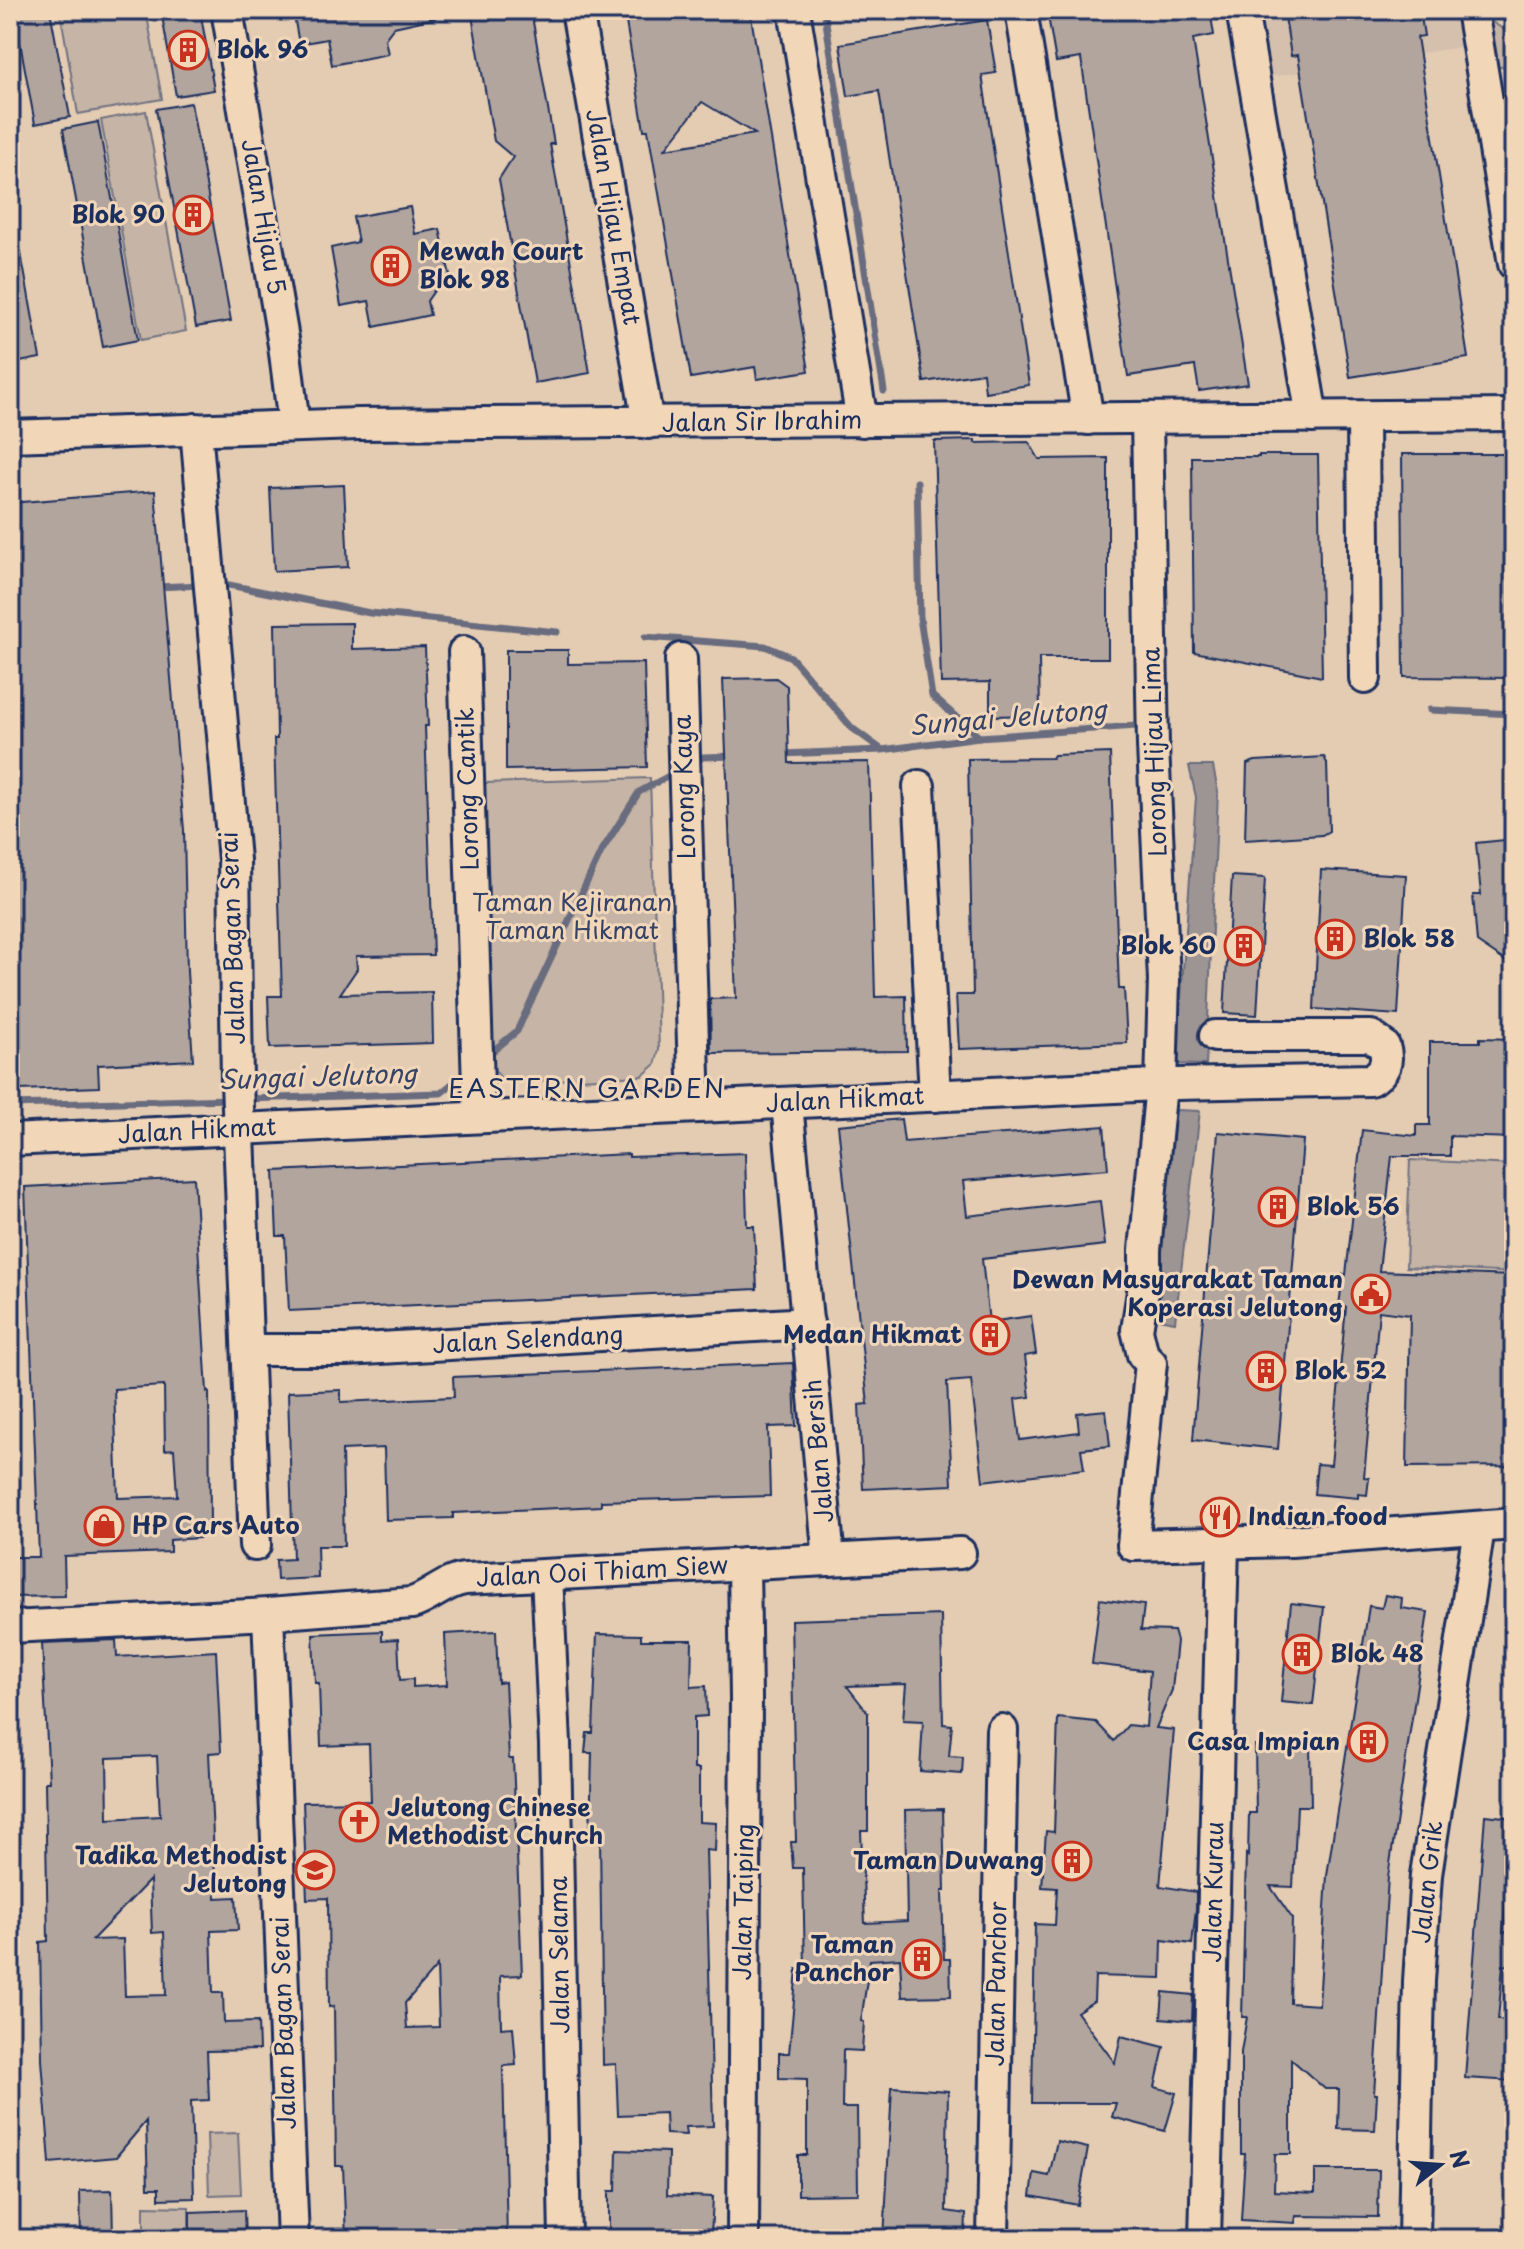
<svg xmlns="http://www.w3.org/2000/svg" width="1524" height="2249" font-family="'Playpen Sans',sans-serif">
<rect width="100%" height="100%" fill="#e4ccb3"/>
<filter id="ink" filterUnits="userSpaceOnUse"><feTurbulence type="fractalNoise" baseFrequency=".0125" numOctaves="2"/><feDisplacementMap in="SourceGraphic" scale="16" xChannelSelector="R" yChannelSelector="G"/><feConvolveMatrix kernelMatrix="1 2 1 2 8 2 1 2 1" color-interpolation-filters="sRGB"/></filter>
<g filter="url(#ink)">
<path fill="#d5c0ad" d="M1252,10H1454L1461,47L1262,78Z"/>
<g fill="#c6b5a6" stroke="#707282" stroke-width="2">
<path d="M60,10H146L162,99L78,114Z"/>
<path d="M1486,18L1514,36V64L1495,68Z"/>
<path d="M146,111L186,331L141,340L101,120Z"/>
<path d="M650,778L659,1050L655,1065L642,1076L513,1082L501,1078L493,1068L484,783Z"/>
<path d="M1410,1160L1514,1165V1273L1406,1267Z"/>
<path d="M238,2133L241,2194L209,2195L207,2134Z"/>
<path d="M144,2206L189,2207V2239H144Z"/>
</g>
<g fill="#9d9494" stroke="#696c7e" stroke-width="2">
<path d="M1189,766H1213L1218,792L1206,1065L1176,1064L1196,797Z"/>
<path d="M1176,1110L1200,1111L1175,1322L1152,1318Z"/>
</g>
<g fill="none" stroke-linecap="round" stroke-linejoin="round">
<g stroke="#696c7e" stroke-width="7">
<path d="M824,10L884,391"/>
<path d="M917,482L920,618L932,696L979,737"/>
<path d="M216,585H229L370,613L557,632"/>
<path d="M156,587L203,585"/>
<path d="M645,637L765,646L791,657L852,728L881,749"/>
<path d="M1430,710L1514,714"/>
<path d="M782,754L882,750L979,737L1137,726"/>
<path d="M692,763L703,757L734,756"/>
<path d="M487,1056L517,1031L601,852L639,792L678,771"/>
<path d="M244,1099L441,1093L468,1071"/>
<path d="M10,1105L232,1099"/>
</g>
</g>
<g fill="#b2a59e" stroke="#1b2f5e" stroke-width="2" fill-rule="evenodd">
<path d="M14,10H50L70,117L35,124Z"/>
<path d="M161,10H200L214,90L176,96Z"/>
<path d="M293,10H434L435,18L394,27L385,39L388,54L332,65L327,39L299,44Z"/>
<path d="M471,10H531L554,144H550L590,373L535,383L499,179L513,157L494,141Z"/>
<path d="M624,10H750L809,371L757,379L755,367L691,378L648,130H644ZM702,102L755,134L665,149Z"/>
<path d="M1047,10H1210L1214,35L1193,39L1248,384L1199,391L1195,366L1128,376L1081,58L1056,62Z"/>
<path d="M1284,10H1420L1424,36L1417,37L1468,358L1350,377L1298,55L1291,56Z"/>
<path d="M987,20L996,73L982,75L1029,385L985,392L983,373L924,382L879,91L848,96L840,44Z"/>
<path d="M191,103L231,321L196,327L156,109Z"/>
<path d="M98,122L138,340L103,347L63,129Z"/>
<path d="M410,207L415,234L440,229L452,285L436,288L427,301L430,315L374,327L369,301L341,306L331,248L358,242L353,217Z"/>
<path d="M19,242L40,358L10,364V243Z"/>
<path d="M975,440V443L1029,442L1039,459L1108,458V658H1039L1040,715L990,716V682L941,683L934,441Z"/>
<path d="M1402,454H1514V678L1404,677Z"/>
<path d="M1259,455H1318L1322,677L1194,652L1192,457H1259Z"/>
<path d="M344,485L348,567L274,571L270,488Z"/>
<path d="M155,491L184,830L187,972L193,1060L98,1065L99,1087L20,1090L10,888V857H15L10,800V503Z"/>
<path d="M352,623V649L425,647L428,726H425L433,955L356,956L357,969L340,994L432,992L433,1043L270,1048L268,996H282L274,739H277L275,624Z"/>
<path d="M506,650H568V664L644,663L647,767L506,770Z"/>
<path d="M776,678L787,686L789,763L869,762L875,997L906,996L907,1051L711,1053L710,999L736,998L723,679Z"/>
<path d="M1110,753L1119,989H1124L1127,1043L959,1049L956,995H973L968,759L1052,758L1054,755Z"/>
<path d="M1324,757L1327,763L1329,831L1322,835L1245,840L1247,764L1255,761Z"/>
<path d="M1514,839V967L1477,942L1473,895H1481L1476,843Z"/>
<path d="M1321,870L1406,875L1398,1015L1314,1009Z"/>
<path d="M1232,876L1265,878L1257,1015L1224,1013Z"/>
<path d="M1480,1038L1514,1039V1138L1450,1136V1156H1392L1379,1271L1514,1276V1466L1407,1467L1410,1315L1379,1311L1364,1477L1369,1478L1367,1495L1358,1494V1498L1314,1494L1317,1464L1331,1465L1346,1307L1339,1306L1343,1274L1346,1275L1362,1130L1416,1136V1125H1430V1042H1480Z"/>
<path d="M901,1119L904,1142L1104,1126L1108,1169L963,1181L967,1216L1100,1201L1105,1245L982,1259L989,1322L1031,1316L1036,1354L1025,1356L1030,1397L1015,1399L1020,1440L1079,1432L1077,1413L1106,1410L1110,1446L1081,1449L1084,1469L983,1481L971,1380L947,1382L952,1485L863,1489L859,1405L868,1404L838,1125Z"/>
<path d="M1218,1132L1303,1140L1278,1449L1193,1440Z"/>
<path d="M745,1153L747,1226H754L757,1289L289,1311L285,1236H277L274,1171L629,1154V1157Z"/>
<path d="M194,1178L207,1392H209L210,1526L199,1538L170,1540V1552L64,1556L65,1596L10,1597V1557H39L25,1187ZM164,1386L165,1450L174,1449L177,1496L118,1498L114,1389Z"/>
<path d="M793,1363L796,1426L768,1427L770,1496L601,1501V1506L453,1513V1518L386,1520L384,1448L342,1450L344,1546H317L318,1578L277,1580L276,1560L293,1559L288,1392L341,1390V1402L454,1397L453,1377Z"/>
<path d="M1385,1595L1402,1598L1401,1608L1428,1612L1388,1877L1374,2094H1377L1375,2130L1338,2129L1339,2089H1325L1291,2059V2154H1275L1274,2191L1315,2193V2170H1379L1378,2217L1296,2216L1295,2223L1241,2220L1245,2154H1241V2052L1247,2017H1242L1246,1854L1248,1856L1249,1813H1256L1255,1745H1310L1311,1806H1297L1293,1887L1270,1886L1292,1918L1290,2003L1319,2005L1327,1875L1369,1606L1382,1608Z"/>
<path d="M1100,1599L1144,1605L1141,1630L1174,1631L1177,1641L1172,1690L1156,1728L1174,1730L1160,1886L1196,1892V1909L1192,1944L1162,1940L1161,1978L1095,1976L1094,2001L1077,2012L1115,2063L1121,2036L1164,2047L1155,2087L1176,2093L1165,2131L1112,2117L1116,2103H1032L1035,1924L1055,1925L1057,1888L1042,1887L1046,1831L1054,1832L1058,1718L1096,1722L1114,1741L1128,1725L1146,1727L1150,1671L1092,1664Z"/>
<path d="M1291,1603L1324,1607L1313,1705L1281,1702Z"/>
<path d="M941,1615L943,1724L952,1725L949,1756L963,1757L962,1774L920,1771L923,1721L903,1720L906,1684L847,1686L868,1713V1831H861L865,1923L907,1921L905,1810L943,1809L945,1891H942L944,1959H950L951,1996L902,1997L900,1958L870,1960L861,2021L864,2022L862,2051L843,2050L842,2108H857L858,2194L798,2195V2155H807V2079L779,2078V2053H789L797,1969L805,1970L803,1868H793L791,1842H796L791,1620Z"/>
<path d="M382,1631V1640L398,1639L400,1680L413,1679V1687L447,1685L445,1634L496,1631L498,1683L505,1682L509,1759H513L522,1975L500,1976L501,2028L513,2027L516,2065L503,2066L507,2239H346L343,2166H336L334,2006L329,2007L328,1898L307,1899L303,1802L371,1801L369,1744L321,1746L319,1683H315L313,1634ZM437,1966L439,2027L407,2028L405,2003Z"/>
<path d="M597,1634L641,1635V1640H692L691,1687L706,1686L707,1716L694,1717V1769H699V1822L716,1823L715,1851L706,1850L713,2126L685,2127L686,2135L666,2134L665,2113L618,2115L616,2064L603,2065L600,1838H590L592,1753H585L587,1733H593Z"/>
<path d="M116,1640L117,1657L216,1651L221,1752L209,1753L216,1898L236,1897L238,1930L211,1931L213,1993H223L224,2023L258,2022L259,2050L207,2051L209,2100L191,2101L194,2198L159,2199V2188H148L146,2121L116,2157L50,2163L42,2060L40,1942L48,1941L45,1782H49L42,1643ZM157,1756L160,1816L108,1819L107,1758ZM150,1880L152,1933L164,1932L166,1995L125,1996L123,1939L92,1940Z"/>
<path d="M1485,1815L1514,1818V1870H1509L1503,1932L1514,1933V1966L1503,1965L1498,2020L1506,2021L1505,2038L1510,2056H1514V2081L1465,2078Z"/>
<path d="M1163,1992L1193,1995L1192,2021L1161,2018Z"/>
<path d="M892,2087L948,2091L946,2211L966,2214L965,2239H884Z"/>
<path d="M1057,2141L1088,2148L1078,2205L1031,2196L1034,2173L1049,2176Z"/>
<path d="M617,2150L668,2152L667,2195L713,2197L711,2236L650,2232V2239H609V2191H616Z"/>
<path d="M112,2190L113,2239H81L80,2191Z"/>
<path d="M244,2210L245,2239H190V2212Z"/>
</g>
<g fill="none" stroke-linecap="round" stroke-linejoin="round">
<defs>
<g id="minor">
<path d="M227,10L284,345L294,425"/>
<path d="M577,10L648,423"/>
<path d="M794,10L862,421"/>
<path d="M1021,10L1088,419"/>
<path d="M1242,10L1312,417"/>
<path d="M1472,10L1514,264"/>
<path d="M1363,417L1365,678"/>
<path d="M1147,419L1153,746L1164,980L1161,1085L1145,1250V1279L1137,1330L1143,1355L1151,1363L1133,1545L1291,1541L1514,1524"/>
<path d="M196,429L234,860L237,1082L255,1545"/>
<path d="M10,436L358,424L1514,415"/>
<path d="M464,652L479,1117"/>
<path d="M681,659L695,1107"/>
<path d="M919,786L935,1096"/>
<path d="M787,1103L829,1560"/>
<path d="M10,1140L1177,1084L1370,1080C1385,1073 1389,1061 1384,1046L1371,1036H1215"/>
<path d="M248,1350H346L808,1323"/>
<path d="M547,1575L555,1744L565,2239"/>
<path d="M268,1614L293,2239"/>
<path d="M10,1627L268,1614L412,1603C430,1598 445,1581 465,1579L960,1553"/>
<path d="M743,2239L746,1698L744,1564"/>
<path d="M993,2239L1002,1730"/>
<path d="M1205,2239L1223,1545"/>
<path d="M1414,2239L1419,1981L1426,1875L1479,1528"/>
</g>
</defs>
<use href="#minor" stroke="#1b2f5e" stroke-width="36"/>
<use href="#minor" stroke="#f1d6b8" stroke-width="30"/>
</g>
</g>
<defs>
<symbol id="building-ring" viewBox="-11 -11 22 22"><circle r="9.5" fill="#f1d6b8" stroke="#c8321e" stroke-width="1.5"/><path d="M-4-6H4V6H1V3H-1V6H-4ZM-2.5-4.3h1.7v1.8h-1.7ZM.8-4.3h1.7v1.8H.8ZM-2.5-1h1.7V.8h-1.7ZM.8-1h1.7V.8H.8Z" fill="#c8321e"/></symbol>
<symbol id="civic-ring" viewBox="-11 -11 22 22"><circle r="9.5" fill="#f1d6b8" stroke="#c8321e" stroke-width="1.5"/><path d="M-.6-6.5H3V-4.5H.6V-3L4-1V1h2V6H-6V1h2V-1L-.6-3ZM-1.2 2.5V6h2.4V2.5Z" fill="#c8321e"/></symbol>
<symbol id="restaurant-ring" viewBox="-11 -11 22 22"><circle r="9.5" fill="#f1d6b8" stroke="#c8321e" stroke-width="1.5"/><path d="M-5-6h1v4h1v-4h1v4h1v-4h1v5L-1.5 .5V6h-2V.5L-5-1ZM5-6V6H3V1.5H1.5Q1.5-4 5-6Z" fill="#c8321e"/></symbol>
<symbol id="shop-ring" viewBox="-11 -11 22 22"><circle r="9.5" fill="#f1d6b8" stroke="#c8321e" stroke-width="1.5"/><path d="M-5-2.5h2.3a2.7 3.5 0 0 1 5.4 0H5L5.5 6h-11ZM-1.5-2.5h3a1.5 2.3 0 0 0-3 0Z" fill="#c8321e"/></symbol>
<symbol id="church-ring" viewBox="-11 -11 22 22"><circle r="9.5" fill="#f1d6b8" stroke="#c8321e" stroke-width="1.5"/><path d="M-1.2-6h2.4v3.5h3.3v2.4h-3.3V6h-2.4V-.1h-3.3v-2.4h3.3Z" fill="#c8321e"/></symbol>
<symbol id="school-ring" viewBox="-11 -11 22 22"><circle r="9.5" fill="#f1d6b8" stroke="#c8321e" stroke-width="1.5"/><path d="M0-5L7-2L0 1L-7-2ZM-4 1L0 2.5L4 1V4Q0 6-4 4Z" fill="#c8321e"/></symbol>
</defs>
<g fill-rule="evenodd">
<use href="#building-ring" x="166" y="28" width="44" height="44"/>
<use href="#building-ring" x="171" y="193" width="44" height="44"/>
<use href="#building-ring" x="369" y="244" width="44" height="44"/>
<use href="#building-ring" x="1313" y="917" width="44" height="44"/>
<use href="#building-ring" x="1222" y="924" width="44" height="44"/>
<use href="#building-ring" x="1256" y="1185" width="44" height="44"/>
<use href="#civic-ring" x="1349" y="1272" width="44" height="44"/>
<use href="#building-ring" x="968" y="1313" width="44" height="44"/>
<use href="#building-ring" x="1244" y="1349" width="44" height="44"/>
<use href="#restaurant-ring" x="1198" y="1495" width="44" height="44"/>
<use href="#shop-ring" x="82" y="1504" width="44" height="44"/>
<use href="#building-ring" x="1280" y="1632" width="44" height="44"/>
<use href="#building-ring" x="1346" y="1720" width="44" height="44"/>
<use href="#church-ring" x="337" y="1800" width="44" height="44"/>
<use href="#building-ring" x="1050" y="1839" width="44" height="44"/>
<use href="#school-ring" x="293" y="1848" width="44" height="44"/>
<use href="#building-ring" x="900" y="1937" width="44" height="44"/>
</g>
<g text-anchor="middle" stroke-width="6" stroke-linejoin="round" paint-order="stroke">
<g font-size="24" font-weight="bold" fill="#1b2f5e" stroke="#f1d6b8" text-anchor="start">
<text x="216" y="58">Blok 96</text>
<text x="165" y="223" text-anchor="end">Blok 90</text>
<text x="419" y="260">Mewah Court<tspan x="419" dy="28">Blok 98</tspan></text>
<text x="1363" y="947">Blok 58</text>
<text x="1216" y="954" text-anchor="end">Blok 60</text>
<text x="1306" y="1215">Blok 56</text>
<text x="1343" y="1288" text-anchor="end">Dewan Masyarakat Taman<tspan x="1343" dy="28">Koperasi Jelutong</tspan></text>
<text x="962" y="1343" text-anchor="end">Medan Hikmat</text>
<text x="1294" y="1379">Blok 52</text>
<text x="1248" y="1525">Indian food</text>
<text x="132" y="1534">HP Cars Auto</text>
<text x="1330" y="1662">Blok 48</text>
<text x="1340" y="1750" text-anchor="end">Casa Impian</text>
<text x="387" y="1816">Jelutong Chinese<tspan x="387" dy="28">Methodist Church</tspan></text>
<text x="287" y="1864" text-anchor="end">Tadika Methodist<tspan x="287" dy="28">Jelutong</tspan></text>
<text x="1044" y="1869" text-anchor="end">Taman Duwang</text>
<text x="894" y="1953" text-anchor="end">Taman<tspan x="894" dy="28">Panchor</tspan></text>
</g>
<g font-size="24" fill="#1b2f5e" stroke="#f1d6b8">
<text transform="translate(263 217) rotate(80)" y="8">Jalan Hijau 5</text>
<text transform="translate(613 217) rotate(80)" y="8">Jalan Hijau Empat</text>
<text transform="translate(762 422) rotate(-1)" y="8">Jalan Sir Ibrahim</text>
<text transform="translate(1155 752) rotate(-92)" y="8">Lorong Hijau Lima</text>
<text transform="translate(685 787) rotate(-92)" y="8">Lorong Kaya</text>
<text transform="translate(468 789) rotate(-92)" y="8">Lorong Cantik</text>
<text transform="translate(233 938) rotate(-92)" y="8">Jalan Bagan Serai</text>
<text transform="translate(845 1100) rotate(-3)" y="8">Jalan Hikmat</text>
<text transform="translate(197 1131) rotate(-3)" y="8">Jalan Hikmat</text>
<text transform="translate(528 1340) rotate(-3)" y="8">Jalan Selendang</text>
<text transform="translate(819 1451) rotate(-95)" y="8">Jalan Bersih</text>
<text transform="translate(602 1572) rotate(-3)" y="8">Jalan Ooi Thiam Siew</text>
<text transform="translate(1428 1882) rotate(-84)" y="8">Jalan Grik</text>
<text transform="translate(1214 1892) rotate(-89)" y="8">Jalan Kurau</text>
<text transform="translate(744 1902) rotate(-89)" y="8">Jalan Taiping</text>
<text transform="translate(560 1955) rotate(-91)" y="8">Jalan Selama</text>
<text transform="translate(997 1984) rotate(-89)" y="8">Jalan Panchor</text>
<text transform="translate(284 2023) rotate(-92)" y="8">Jalan Bagan Serai</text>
</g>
<g font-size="24" fill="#354369" stroke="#f1d6b8">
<text x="572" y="911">Taman Kejiranan<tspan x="572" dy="28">Taman Hikmat</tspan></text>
</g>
<g font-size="26" font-style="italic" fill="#354369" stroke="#f1d6b8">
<text transform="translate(1008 718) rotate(-5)" y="9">Sungai Jelutong</text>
<text transform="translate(318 1077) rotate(-2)" y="9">Sungai Jelutong</text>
</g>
<g font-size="26" letter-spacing="2" fill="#1b2f5e" stroke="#f1d6b8">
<text x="587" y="1098">EASTERN GARDEN</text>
</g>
</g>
<rect width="1524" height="2249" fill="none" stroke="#f1d6b8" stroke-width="40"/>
<rect x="20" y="20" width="1484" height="2209" fill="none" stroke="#1b2f5e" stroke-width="3" filter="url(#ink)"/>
<g transform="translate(1440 2165) rotate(73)" stroke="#f1d6b8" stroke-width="6" paint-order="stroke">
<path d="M0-6L14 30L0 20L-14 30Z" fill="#1b2f5e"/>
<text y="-12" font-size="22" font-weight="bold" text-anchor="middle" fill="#1b2f5e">N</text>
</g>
</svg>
